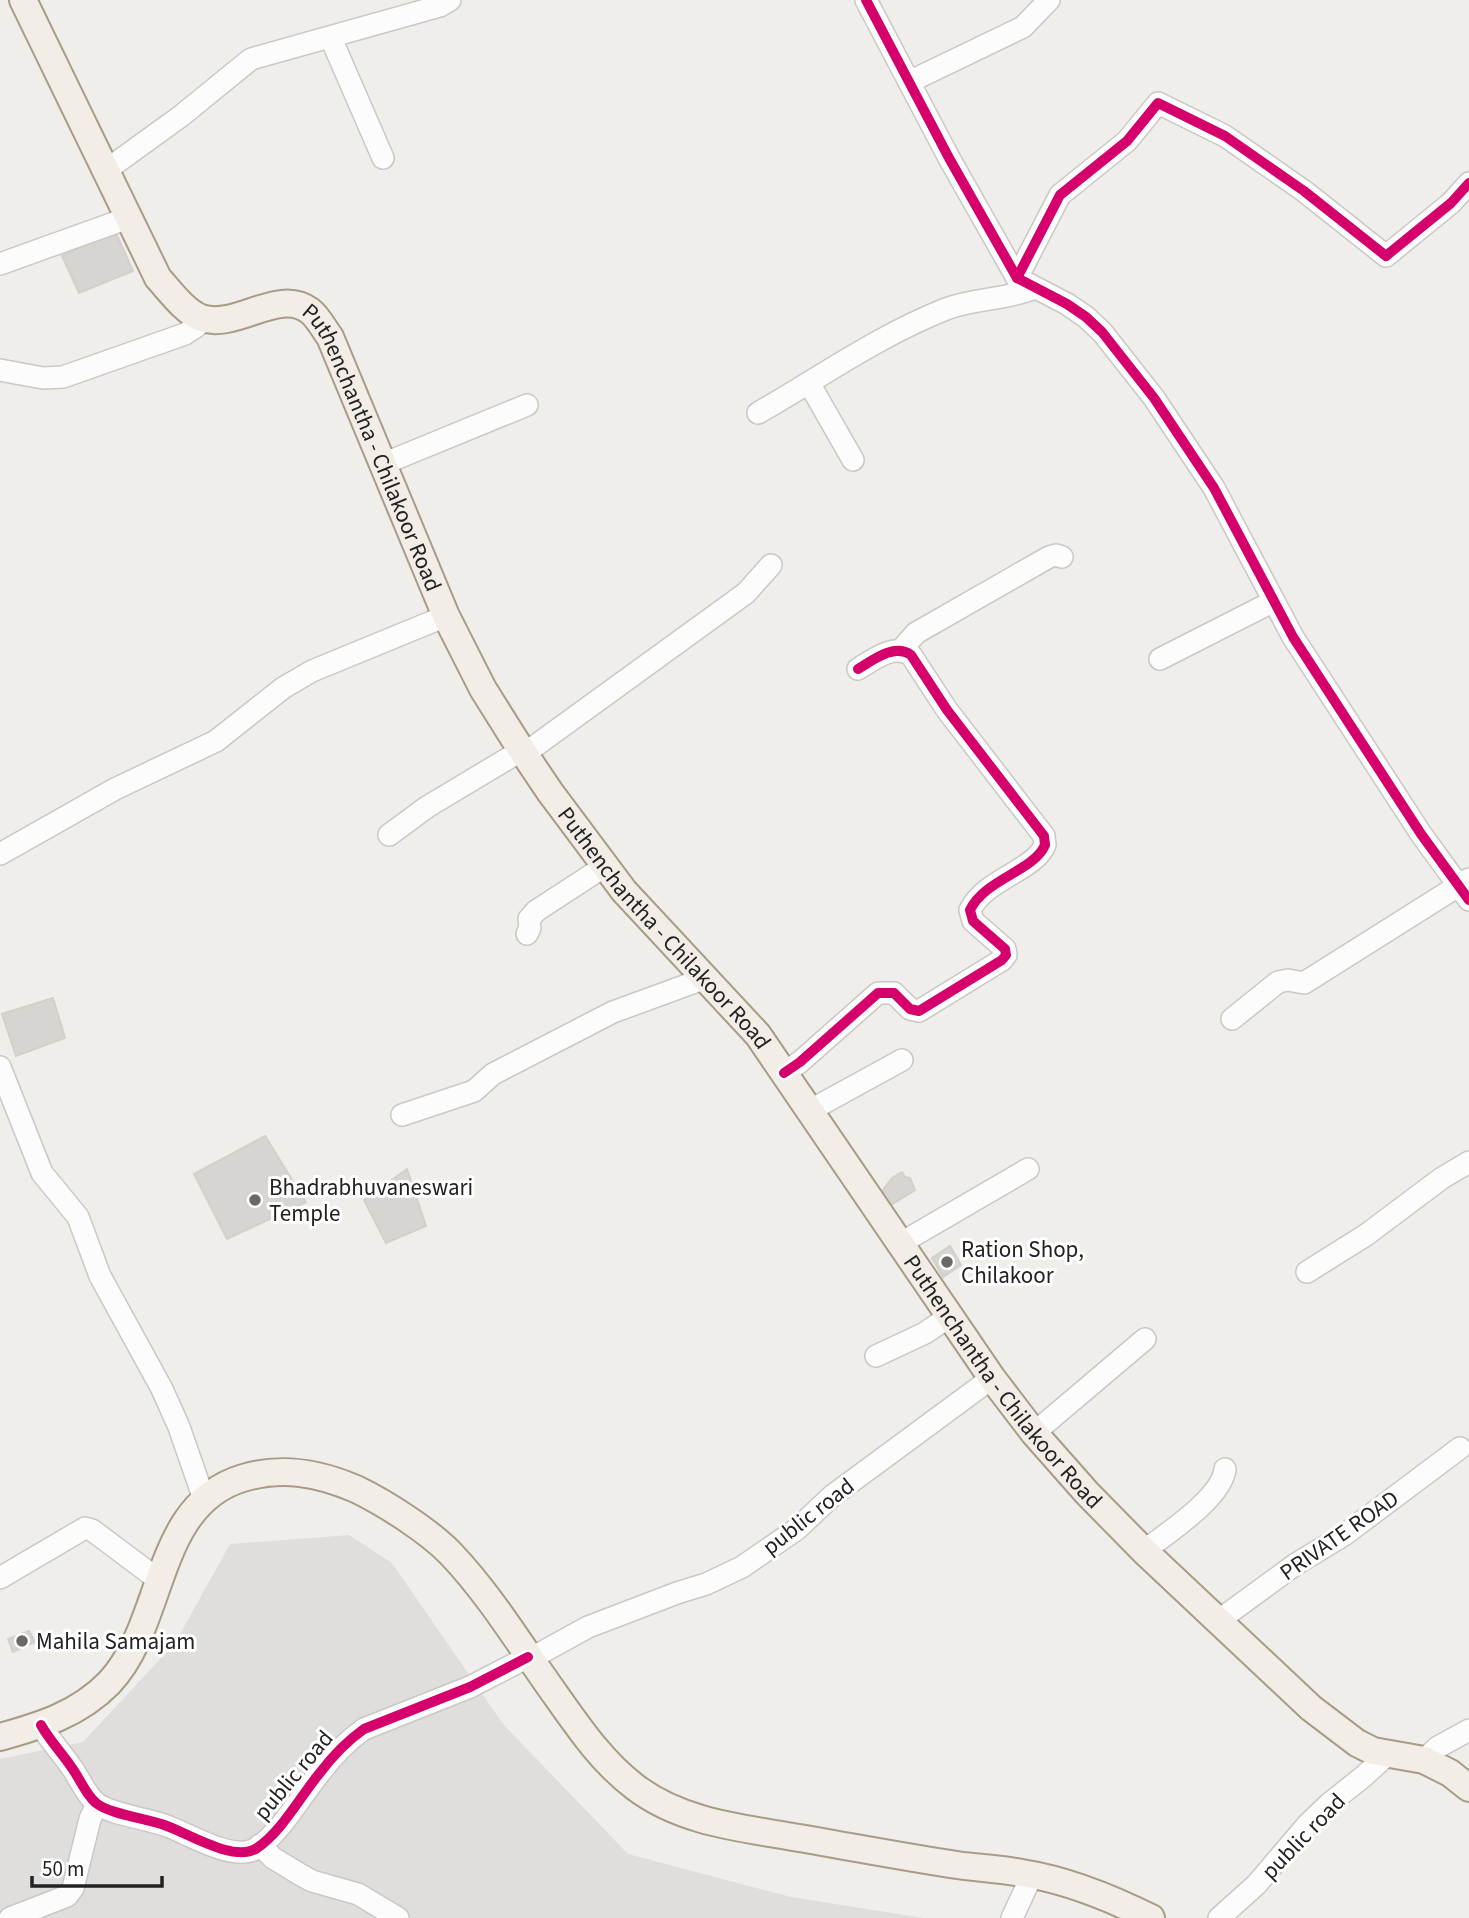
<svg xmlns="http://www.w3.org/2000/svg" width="1469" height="1918" font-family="'Source Sans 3',sans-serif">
<rect width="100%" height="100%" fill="#f0eeeb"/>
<path fill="#dfdedc" d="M349,1535L392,1563L503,1724L628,1854L791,1897L924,1918H0V1759L83,1742L175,1643L230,1544Z"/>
<g fill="#d7d4d2" stroke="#d3d0cc" stroke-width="2">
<path d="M115,231L133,271L79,293L62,256Z"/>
<path d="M53,998L65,1038L16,1056L2,1014Z"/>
<path d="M265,1136L306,1202L227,1239L194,1174Z"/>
<path d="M407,1169L426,1226L386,1243L364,1200Z"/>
<path d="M902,1172L905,1177L910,1178L915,1190L889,1206L882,1202L885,1196L883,1190L892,1178Z"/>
<path d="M950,1246L961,1265L943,1277L932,1258Z"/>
<path d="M29,1631L35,1642L13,1652L8,1639Z"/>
</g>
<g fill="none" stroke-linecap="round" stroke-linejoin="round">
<defs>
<g id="minor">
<path d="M866,0L949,158L1017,278L1067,304L1086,317L1102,332L1154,398L1214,488L1293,637L1421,834L1469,900"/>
<path d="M333,43L383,158"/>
<path d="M909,82L1023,27L1049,0"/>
<path d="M105,171L181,116L251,59L440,6L450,0"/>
<path d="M0,264L128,218"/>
<path d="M1017,278L1060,195L1127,141L1158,103L1225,136L1304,191L1386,256L1451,203L1469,183"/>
<path d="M0,370L43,378L63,377L185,334L197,326L202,318"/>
<path d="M809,383L853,460"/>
<path d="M758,413C819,378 880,335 946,309C975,298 1006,300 1035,288"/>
<path d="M383,464L527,405"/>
<path d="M901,650L916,633L1049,557L1056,555L1062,557"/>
<path d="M1160,659L1274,601"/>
<path d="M524,754L746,593L771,565"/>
<path d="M389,835L427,807L522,750"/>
<path d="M0,854L115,789L216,741L283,688L312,671L446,616"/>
<path d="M527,934L530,928L529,919L536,911L605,866"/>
<path d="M1232,1019L1278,982L1288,980L1304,983L1469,879"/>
<path d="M0,1067L42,1173L78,1217L100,1276L162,1389L179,1427L204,1499"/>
<path d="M784,1073L800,1062L878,993H894L910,1009L919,1011L1002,960L1006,955L1005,949L973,921L970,910C985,879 1034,871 1045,845L1044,836L947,710L911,655C894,643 873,660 858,669"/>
<path d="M809,1111L902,1060"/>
<path d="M402,1115L474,1091L493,1074L613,1012L706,978"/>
<path d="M901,1243L1028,1169"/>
<path d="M1307,1272L1366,1235L1442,1178L1469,1162"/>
<path d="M876,1356L925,1333L950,1316"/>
<path d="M1034,1433L1145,1339"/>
<path d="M1144,1551C1167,1533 1222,1498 1225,1469"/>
<path d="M0,1578L85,1528L92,1530L160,1581"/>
<path d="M1218,1621L1296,1564L1344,1535L1460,1448"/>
<path d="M530,1659L588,1627L677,1593L706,1584L742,1567L797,1529L832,1496L992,1378"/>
<path d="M41,1725C50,1741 62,1753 72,1768C80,1779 86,1795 96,1803C109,1814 149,1819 167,1826C189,1834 235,1863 257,1848C282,1831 300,1797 319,1774C331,1758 347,1741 364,1729L470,1687L528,1657"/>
<path d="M1424,1760L1438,1747L1469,1730"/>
<path d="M260,1845L273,1858L301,1875L312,1881L358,1894L398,1918"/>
<path d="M10,1918L67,1896L73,1888L90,1819L97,1804"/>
<path d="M1012,1918L1032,1875"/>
<path d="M1219,1918L1256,1885L1308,1824L1329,1804L1364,1776L1388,1754"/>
</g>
<g id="major">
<path id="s1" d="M23,0L158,278C170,291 184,311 201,318C237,330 278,287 310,311C318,317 324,329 330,337L446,616L483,689L515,740L550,792L624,891L758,1035L992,1378L1034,1433L1087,1493L1144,1551L1311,1708L1357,1743L1373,1751L1424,1760L1450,1773L1469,1788"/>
<path d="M0,1737C40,1726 79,1714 109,1683C166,1623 153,1505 243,1478C282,1466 319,1473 356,1489C385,1503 429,1531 451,1554C491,1596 522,1648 555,1694C579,1728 602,1762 635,1787C682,1823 743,1828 799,1838C852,1847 904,1857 957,1865C978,1868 1000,1869 1022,1873C1067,1880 1111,1898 1151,1918"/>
</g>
</defs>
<use href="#minor" stroke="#c9c8c7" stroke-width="24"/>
<use href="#major" stroke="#a79c86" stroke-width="30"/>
<use href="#minor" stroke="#fdfcfc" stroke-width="21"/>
<use href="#major" stroke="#f3ede7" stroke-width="26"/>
<defs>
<g id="cycleway">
<path d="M866,0L949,158L1017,278L1067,304L1086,317L1102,332L1154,398L1214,488L1293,637L1421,834L1469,900"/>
<path d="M1017,278L1060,195L1127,141L1158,103L1225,136L1304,191L1386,256L1451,203L1469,183"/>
<path d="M784,1073L800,1062L878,993H894L910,1009L919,1011L1002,960L1006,955L1005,949L973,921L970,910C985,879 1034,871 1045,845L1044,836L947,710L911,655C894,643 873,660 858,669"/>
<path d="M41,1725C50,1741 62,1753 72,1768C80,1779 86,1795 96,1803C109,1814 149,1819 167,1826C189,1834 235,1863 257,1848C282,1831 300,1797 319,1774C331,1758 347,1741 364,1729L470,1687L528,1657"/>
</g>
</defs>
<use href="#cycleway" stroke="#fff" stroke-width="15"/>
<use href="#cycleway" stroke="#d6006c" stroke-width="10"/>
</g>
<g fill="#6a6968" stroke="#fff" stroke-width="2.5">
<circle cx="255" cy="1200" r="7"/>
<circle cx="947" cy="1262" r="7"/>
<circle cx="22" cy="1641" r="7"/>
</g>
<g text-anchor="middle" stroke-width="6" stroke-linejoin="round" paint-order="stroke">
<g font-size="23" fill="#222" stroke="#fff">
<text dy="8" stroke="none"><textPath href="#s1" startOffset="632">Puthenchantha - Chilakoor Road</textPath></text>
<text dy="8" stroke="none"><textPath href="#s1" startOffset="1199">Puthenchantha - Chilakoor Road</textPath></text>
<text dy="8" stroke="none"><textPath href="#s1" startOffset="1766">Puthenchantha - Chilakoor Road</textPath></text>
<text transform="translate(808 1516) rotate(-38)" y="8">public road</text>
<text transform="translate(1339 1535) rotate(-35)" y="8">PRIVATE ROAD</text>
<text transform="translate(293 1775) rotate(-50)" y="8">public road</text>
<text transform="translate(1303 1836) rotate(-46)" y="8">public road</text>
</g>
<g font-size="23" fill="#222" stroke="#fff" text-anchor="start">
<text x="269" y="1195">Bhadrabhuvaneswari<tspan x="269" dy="26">Temple</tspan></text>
<text x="961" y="1257">Ration Shop,<tspan x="961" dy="26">Chilakoor</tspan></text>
<text x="36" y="1649">Mahila Samajam</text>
</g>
</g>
<path d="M32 1876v10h130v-10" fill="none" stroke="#222222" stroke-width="3.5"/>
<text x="42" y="1876" font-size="21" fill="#222222" stroke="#ffffff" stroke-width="5" paint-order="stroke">50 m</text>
</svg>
